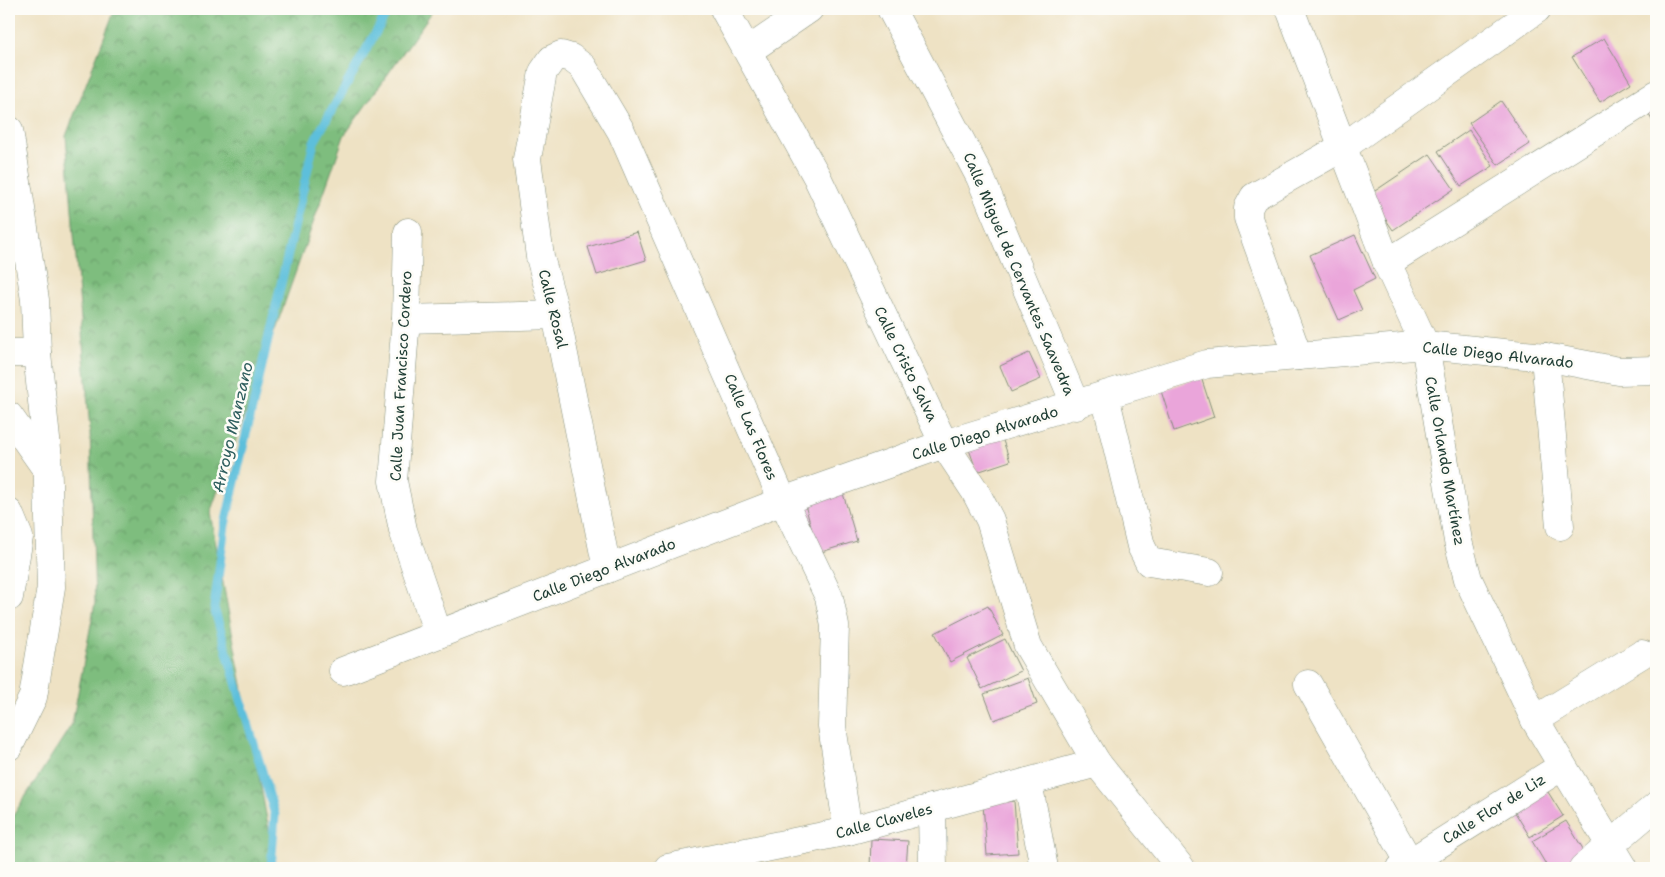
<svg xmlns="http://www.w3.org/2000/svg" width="1665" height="877" font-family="'Shantell Sans',sans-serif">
<defs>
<pattern id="forest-crowns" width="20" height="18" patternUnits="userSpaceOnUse" patternTransform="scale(1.25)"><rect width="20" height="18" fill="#7ebd7e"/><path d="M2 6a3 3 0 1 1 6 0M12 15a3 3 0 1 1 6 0" fill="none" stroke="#679b68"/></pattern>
</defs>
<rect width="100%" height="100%" fill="#fdfcf7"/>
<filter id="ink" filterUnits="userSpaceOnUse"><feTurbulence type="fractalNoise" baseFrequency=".02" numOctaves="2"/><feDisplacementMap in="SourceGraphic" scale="10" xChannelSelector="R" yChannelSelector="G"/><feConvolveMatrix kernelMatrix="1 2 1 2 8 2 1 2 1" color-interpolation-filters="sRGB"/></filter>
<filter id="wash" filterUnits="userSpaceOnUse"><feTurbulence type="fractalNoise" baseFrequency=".0096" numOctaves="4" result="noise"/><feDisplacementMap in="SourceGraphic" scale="20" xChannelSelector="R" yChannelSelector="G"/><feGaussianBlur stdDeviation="1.12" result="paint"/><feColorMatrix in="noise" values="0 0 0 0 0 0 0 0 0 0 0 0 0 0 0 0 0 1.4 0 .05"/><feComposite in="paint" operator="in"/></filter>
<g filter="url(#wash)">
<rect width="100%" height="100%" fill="#eee2c4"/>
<path fill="url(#forest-crowns)" stroke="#4e7d59" d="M115,9H434L344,136L210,513L276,868H9V822L72,724L95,603L90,430L66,136Z"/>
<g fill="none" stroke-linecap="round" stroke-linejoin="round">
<path stroke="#5dbfdb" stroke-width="9" d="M271,868L275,815L214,608L225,525L314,142L389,9"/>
</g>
<g id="blocks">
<g fill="#eaa5da">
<path d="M1604,38L1631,83L1600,102L1572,57Z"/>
<path d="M1501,101L1530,144L1498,165L1469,123Z"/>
<path d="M1656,102V127L1645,108Z"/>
<path d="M1469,130L1493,166L1461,186L1438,151Z"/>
<path d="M1430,154L1454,189L1393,230L1369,195Z"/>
<path d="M637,232L646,260L597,275L588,247Z"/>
<path d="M1355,235L1375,279L1353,290L1362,310L1339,320L1310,255Z"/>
<path d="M1029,353L1041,379L1011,392L1000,366Z"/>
<path d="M1201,377L1214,417L1174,431L1161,391Z"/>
<path d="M999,429L1010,461L977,472L966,441Z"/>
<path d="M842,490L857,541L818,553L804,501Z"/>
<path d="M988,606L1003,635L950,662L935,633Z"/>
<path d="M1005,639L1021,671L982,689L967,658Z"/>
<path d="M1028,678L1037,704L994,720L984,694Z"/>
<path d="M1543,784L1563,816L1530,837L1510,804Z"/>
<path d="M1014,801L1018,853L987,855L983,804Z"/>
<path d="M1566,821L1588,857L1568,868H1548L1532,841Z"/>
<path d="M871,839L908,841L906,868H870Z"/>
</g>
</g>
</g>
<g filter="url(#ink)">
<use href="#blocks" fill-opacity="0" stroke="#86907c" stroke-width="1"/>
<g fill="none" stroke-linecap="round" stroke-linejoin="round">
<defs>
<g id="minor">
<path d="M724,9L817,177L944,444L975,491L990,520L1028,646L1097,763L1181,868"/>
<path d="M891,9L980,177L1076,406"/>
<path d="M1290,9L1387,263L1425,345L1458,541L1468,579L1535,720L1624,868"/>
<path d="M748,51L809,9"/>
<path d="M9,130L35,300L37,353L47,449L51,587L33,697L9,746"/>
<path d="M408,232L406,319L393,481L403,530L438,634"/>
<path d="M1387,263L1656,94"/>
<path d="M406,319L556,315"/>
<path d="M9,353H37"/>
<path d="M1298,356L1248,218V208L1254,197L1343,147L1537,9"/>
<path d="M1545,357L1560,526"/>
<path d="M1105,396L1141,546L1149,562L1209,572"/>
<path d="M9,416L47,470"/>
<path d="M9,513L19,537L9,597"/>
<path d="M607,569L556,315L540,257L527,159L543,72L552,59L561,55L571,58L583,67L621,131L783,501L829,597L835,626L832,726L848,831"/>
<path d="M343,671L783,501L944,444L1207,364L1425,345L1545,357L1619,371L1656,370"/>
<path d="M1308,684L1410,863"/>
<path d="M1535,720L1642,654"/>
<path d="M1028,782L1044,868"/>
<path d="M932,808L933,868"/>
<path d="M668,868L848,831L1097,763"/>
<path d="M1401,868L1561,767"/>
<path d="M1583,868L1656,806"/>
</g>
</defs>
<use href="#minor" stroke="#86907c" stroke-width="29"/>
<use href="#minor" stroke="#fff" stroke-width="28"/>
</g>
</g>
<g text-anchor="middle" stroke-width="5" stroke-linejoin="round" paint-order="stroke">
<g font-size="15" fill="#1f3d34" stroke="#fdfcf7">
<text transform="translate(1019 274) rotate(67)" y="5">Calle Miguel de Cervantes Saavedra</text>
<text transform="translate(553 309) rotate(76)" y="5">Calle Rosal</text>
<text transform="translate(1498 355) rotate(6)" y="5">Calle Diego Alvarado</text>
<text transform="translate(906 364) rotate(64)" y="5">Calle Cristo Salva</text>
<text transform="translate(401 376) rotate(-87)" y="5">Calle Juan Francisco Cordero</text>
<text transform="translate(751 427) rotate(67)" y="5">Calle Las Flores</text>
<text transform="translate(985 433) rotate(-17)" y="5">Calle Diego Alvarado</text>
<text transform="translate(1445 461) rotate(80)" y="5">Calle Orlando Martínez</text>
<text transform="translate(604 570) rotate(-21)" y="5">Calle Diego Alvarado</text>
<text transform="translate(1494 809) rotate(-32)" y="5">Calle Flor de Liz</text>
<text transform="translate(884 821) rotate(-15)" y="5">Calle Claveles</text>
</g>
<g font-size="16" font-style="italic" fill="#2e5e5e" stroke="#fdfcf7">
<text transform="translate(232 427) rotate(-77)" y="6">Arroyo Manzano</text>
</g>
</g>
<rect width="1665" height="877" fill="none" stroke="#fdfcf7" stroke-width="30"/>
</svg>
